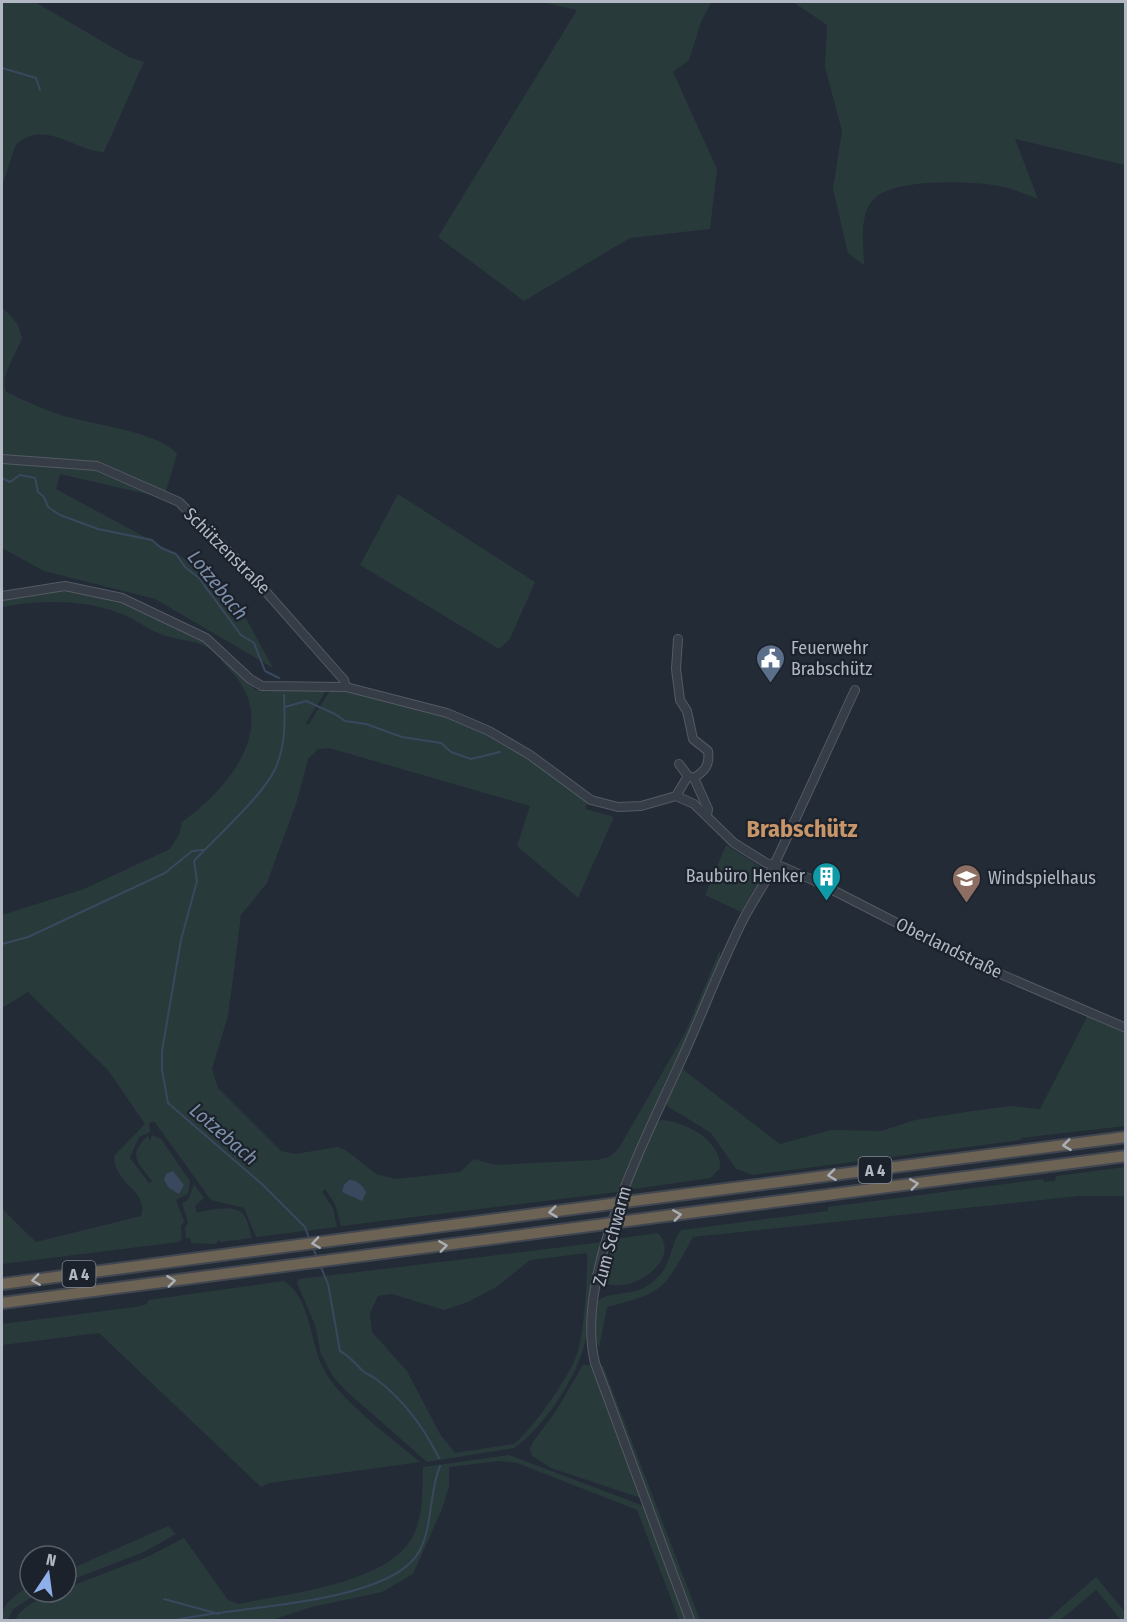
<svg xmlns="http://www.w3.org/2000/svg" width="1127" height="1622" font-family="'Fira Sans Condensed',sans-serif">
<rect width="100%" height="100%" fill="#232b36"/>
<g fill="#293a3b" fill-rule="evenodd">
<path d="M2,2H35L129,57L144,62L104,152C77,152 42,117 15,146L2,187Z"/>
<path d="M541,2H711L701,22L689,60L673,72L717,169L710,229L630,238L524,301L438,237L577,10Z"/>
<path d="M793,2H1125V165L1015,139L1038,199C1025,194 1012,188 999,186C971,181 894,178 874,199C858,215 864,245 864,265L848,253L833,189L842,131L825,67L827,25Z"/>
<path d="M2,307L17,323L22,338C17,354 0,374 6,392C24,400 42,409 61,415C89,424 161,432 177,454L164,498L60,474L56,489L204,569L241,609L273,668L155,599L44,571L2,548Z"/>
<path d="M398,494L535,582L510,639L499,649L360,565Z"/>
<path d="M67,590L121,601L205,641L256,690L327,689L306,723L308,725L332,688C378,697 426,706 469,725C512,743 550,774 588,802L585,809L614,817L578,898L517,846L530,806L329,748L318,749L308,759L297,801L267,883L241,915L228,1016L212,1069L218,1088L281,1151L295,1154L338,1147L347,1151L376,1174L396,1179L460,1172L474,1159L495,1165L597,1160L609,1157L619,1148L685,1033L720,950V962C688,1039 648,1113 618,1192L341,1226L335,1204L325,1189L322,1192L333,1208L337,1227L256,1237L244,1208L211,1200L154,1121L149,1123L150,1132L139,1137L130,1158L149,1183L152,1181C139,1163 126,1156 148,1136L150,1141L152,1135L161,1139L190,1181L188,1194L176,1200L184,1221L181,1227L182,1238L179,1242L2,1264V1209L36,1242L141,1216C149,1190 115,1186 114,1156L145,1124L108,1070L28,992L2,1008V915L84,889L170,849L179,834L182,822C231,787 283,722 228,668C222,662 216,652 209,648C195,640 175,640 160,634C146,628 134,618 119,613C83,599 39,600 2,607V599L35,592Z"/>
<path d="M726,845L761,867L762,876L741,912L705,895Z"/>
<path d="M1088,1015L1125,1032V1126L1021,1138V1140L753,1175L736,1169L711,1133L667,1106L666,1101L681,1068L780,1144L831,1130L881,1131L915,1120L973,1111L1010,1106L1040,1109Z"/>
<path d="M661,1120C685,1121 722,1141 720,1168L711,1178L627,1190L655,1125Z"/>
<path d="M1125,1167V1196H1079L693,1237C664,1289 666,1292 607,1307L599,1348C592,1334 595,1317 598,1301C611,1290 633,1297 650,1284C675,1267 669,1240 682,1230L828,1211V1207L1043,1179L1044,1182L1055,1181L1056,1176Z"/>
<path d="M194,1184L204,1198L195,1206L197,1213C208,1210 236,1203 244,1215C248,1221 250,1231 252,1238L220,1242L219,1240L216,1244L191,1243L190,1238H186L185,1228L188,1222L182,1203L188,1200Z"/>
<path d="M658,1233C683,1259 632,1295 605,1283L604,1273L614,1239Z"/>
<path d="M602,1242C595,1275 591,1309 585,1342C577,1378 544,1427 514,1448L427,1462L345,1390L332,1375L321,1354L315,1325L297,1283L299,1279C400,1267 499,1255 602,1242ZM587,1253C588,1274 584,1335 577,1354C570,1376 532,1430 514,1444L455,1453L440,1434L407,1371L372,1332L370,1313L378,1296L392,1294L444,1310L468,1302L498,1286L530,1260Z"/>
<path d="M284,1281C312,1300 309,1341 323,1368C339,1400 392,1438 420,1462L269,1483L261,1487L99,1333L2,1345V1324L135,1307L147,1304L148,1300Z"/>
<path d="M583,1365H590L593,1369L641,1498L551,1468L532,1456L530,1449L533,1442L556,1411Z"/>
<path d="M603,1366L700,1620H693L599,1367Z"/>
<path d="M509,1455L644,1506L686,1620H679L637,1510L517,1463L499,1461L449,1467V1486L442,1509L413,1574L382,1592L312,1607L272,1620H15C22,1605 49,1592 66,1592V1588L147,1557L184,1538L228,1600L239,1604C288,1593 391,1584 414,1534C424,1512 422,1490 423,1467Z"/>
<path d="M168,1526L176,1534L144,1552L66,1582V1571Z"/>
<path d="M1096,1577L1125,1612V1620H1121L1096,1590L1060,1620H1047Z"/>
<path d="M30,1585V1592H40L13,1609L8,1620H2C1,1602 16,1596 30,1585Z"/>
</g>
<g fill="#3a485d">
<path d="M173,1171L184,1185L179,1194L169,1188L164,1180L166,1174Z"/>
<path d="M349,1180C357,1180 364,1186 366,1193L362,1201L342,1192L344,1185Z"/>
</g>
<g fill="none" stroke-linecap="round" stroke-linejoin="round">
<g stroke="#3a485d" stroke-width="2">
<path d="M2,68L36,78L40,90"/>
<path d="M2,478L10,482L20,475L35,478L38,492L44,497L48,507L60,515L98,529L152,540L161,548L176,554L185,567L199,578L241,635L254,643L265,671L279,678"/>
<path d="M284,695C285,720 286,744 276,767C265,794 215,838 194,861L197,881L181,940L162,1051V1070L168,1103L263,1185L305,1227L310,1241"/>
<path d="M285,707L306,701L335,714L345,721L366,724L402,737L441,743L451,752L471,759L500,752"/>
<path d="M2,944L28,937L165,873L192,851L203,850"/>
<path d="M312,1246L317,1257"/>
<path d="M320,1265L328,1284L340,1351C350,1356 355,1364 364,1372C368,1375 373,1376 376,1379C404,1400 424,1428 439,1458"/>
<path d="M164,1599L219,1614"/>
<path d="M176,1620C232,1606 393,1605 420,1550C433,1524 429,1492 440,1466"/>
</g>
<defs>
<g id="minor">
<path d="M2,459L97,466L179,502L245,568L344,680L346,687"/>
<path d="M2,596L65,586L122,598L206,638L250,679L262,686L346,687L447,713L489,731L530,755L591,800L618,807L641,806L676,796"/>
<path d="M678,639L676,669L680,700L687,711L693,739L708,751C710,765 705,771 694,778"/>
<path d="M679,764L688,776"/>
<path d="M676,796L694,804L734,843L766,863L783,867L815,881L977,964L1126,1028"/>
<path d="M676,796L688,776L694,778L708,809L707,816"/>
<path d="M690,1620L595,1363C574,1278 643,1144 678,1067C701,1018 719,967 744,918C754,899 766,882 775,863C802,806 828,748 855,690"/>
</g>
<g id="highway">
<path d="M625,1202L1126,1137"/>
<path d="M619,1222L1126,1156"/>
<path d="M2,1284L611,1204"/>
<path d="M2,1303L605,1224"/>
</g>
</defs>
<use href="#minor" stroke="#545a64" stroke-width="10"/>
<use href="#highway" stroke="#414751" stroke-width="14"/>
<use href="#minor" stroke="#373d47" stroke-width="8"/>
<use href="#highway" stroke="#6c6355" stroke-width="10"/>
<defs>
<g id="highway-bridge">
<path d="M611,1204L625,1202"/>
<path d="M605,1224L619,1222"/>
</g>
</defs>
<use href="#highway-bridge" stroke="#414751" stroke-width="14" stroke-linecap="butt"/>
<use href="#highway-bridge" stroke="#6c6355" stroke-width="10"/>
</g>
<defs><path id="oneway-chevron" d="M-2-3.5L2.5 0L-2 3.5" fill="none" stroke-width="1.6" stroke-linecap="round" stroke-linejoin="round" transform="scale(1.5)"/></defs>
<g stroke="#aaafb8">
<use href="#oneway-chevron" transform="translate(1067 1145) rotate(173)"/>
<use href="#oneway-chevron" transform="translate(832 1175) rotate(173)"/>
<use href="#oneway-chevron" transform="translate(914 1184) rotate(-8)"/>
<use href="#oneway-chevron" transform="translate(553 1212) rotate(173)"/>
<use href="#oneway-chevron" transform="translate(677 1215) rotate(-8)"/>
<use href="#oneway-chevron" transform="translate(316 1243) rotate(172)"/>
<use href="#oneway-chevron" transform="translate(443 1246) rotate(-8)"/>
<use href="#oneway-chevron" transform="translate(36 1280) rotate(172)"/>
<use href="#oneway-chevron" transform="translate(171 1281) rotate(-7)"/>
</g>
<defs>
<symbol id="civic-pin" viewBox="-11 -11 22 30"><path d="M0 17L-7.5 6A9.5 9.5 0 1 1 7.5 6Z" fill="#5c6f8a" stroke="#1c222b"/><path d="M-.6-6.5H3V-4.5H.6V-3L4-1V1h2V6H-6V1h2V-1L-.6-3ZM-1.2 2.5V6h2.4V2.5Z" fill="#fff"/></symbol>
<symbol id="building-pin" viewBox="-11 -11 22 30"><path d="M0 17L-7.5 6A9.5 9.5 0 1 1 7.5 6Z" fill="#0f9aa8" stroke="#1c222b"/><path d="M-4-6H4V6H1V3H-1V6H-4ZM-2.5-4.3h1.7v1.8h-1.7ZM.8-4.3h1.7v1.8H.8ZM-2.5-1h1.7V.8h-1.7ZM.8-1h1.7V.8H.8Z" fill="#fff"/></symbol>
<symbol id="school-pin" viewBox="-11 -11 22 30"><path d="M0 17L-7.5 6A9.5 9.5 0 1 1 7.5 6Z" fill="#8d6e63" stroke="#1c222b"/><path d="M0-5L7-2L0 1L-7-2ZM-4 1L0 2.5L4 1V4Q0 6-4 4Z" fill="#fff"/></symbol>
</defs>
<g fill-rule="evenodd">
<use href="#civic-pin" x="754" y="642" width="33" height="45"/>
<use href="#building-pin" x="810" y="860" width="33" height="45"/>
<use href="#school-pin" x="950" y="862" width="33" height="45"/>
</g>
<g text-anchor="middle" stroke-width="4.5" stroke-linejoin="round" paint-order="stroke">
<g fill="#1c222b" stroke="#848a95" stroke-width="1.5">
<rect x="858.5" y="1157" width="33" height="26" rx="4.5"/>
<rect x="62.5" y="1261" width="33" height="26" rx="4.5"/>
</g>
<g font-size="16" font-weight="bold" fill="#b1b7c3">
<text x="875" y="1176">A 4</text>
<text x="79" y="1280">A 4</text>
</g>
<g font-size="18" fill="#b1b7c3" stroke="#1c222b">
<text transform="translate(227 551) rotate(45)" y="6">Schützenstraße</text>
<text transform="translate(949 948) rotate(26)" y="6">Oberlandstraße</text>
<text transform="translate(612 1236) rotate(-75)" y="6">Zum Schwarm</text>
</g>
<g font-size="18" fill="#b1b7c3" stroke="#1c222b" text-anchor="start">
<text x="791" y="654">Feuerwehr<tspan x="791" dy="21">Brabschütz</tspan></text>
<text x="805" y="882" text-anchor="end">Baubüro Henker</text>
<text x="988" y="884">Windspielhaus</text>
</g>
<g font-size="20" font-style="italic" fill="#7c8ea8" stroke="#1c222b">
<text transform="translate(218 585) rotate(51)" y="7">Lotzebach</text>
<text transform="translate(224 1134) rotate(41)" y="7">Lotzebach</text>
</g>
<g font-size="24" font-weight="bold" fill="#c69569" stroke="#1c222b">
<text x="802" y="837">Brabschütz</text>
</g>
</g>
<rect width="1127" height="1622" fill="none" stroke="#b1b7c3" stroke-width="6"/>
<g transform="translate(48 1574) rotate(13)"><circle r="28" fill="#1c222b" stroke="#585e68" stroke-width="1.5"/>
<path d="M0-4.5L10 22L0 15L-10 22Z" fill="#8fafea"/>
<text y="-9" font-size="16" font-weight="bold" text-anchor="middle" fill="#b1b7c3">N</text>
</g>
</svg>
